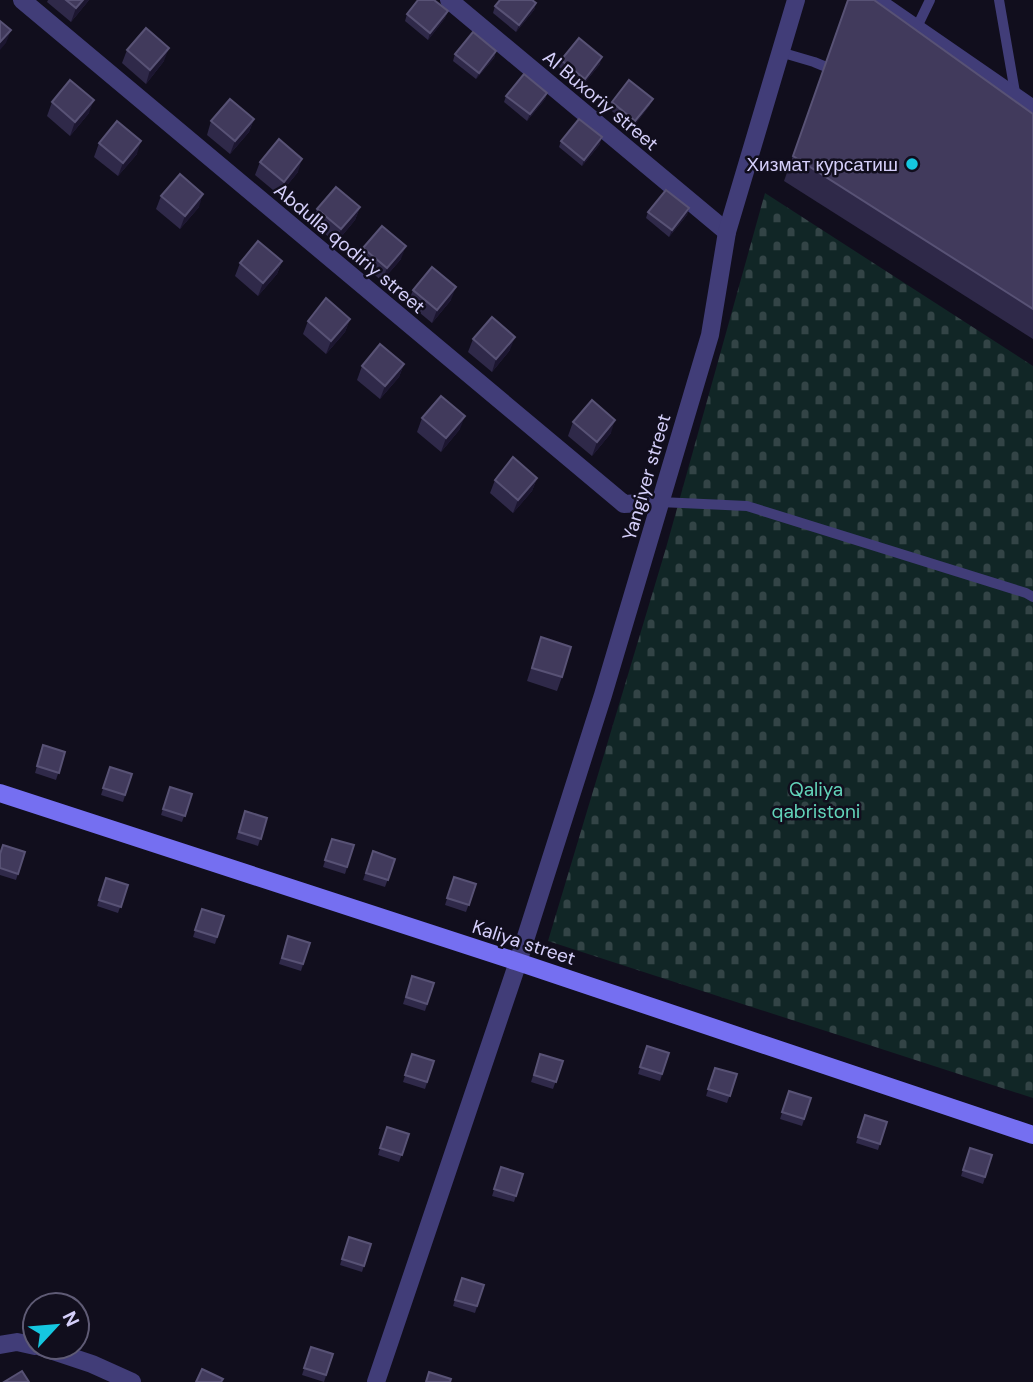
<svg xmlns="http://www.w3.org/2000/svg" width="1033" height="1382" font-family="'DM Sans',sans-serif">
<defs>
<pattern id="cemetery-stones" width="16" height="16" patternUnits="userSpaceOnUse" patternTransform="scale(1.75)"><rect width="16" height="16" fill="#112626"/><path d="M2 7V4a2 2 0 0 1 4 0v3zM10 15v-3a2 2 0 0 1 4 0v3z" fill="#334446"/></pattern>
</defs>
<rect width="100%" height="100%" fill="#110e1d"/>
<path fill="url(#cemetery-stones)" d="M765,193L1033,366V1098L548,941L666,548Z"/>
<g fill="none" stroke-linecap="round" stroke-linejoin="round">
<g stroke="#413d78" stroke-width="10">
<path d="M999,0L1016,98"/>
<path d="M916,29L930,0"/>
<path d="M780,52L814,62L836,71"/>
<path d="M660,502L747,506L1026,593L1033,597"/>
</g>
<g stroke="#413d78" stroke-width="18">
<path d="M22,0L624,504L660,502"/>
<path d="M449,0L727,232"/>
<path d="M875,0L1033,109"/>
<path d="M0,1345L17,1342L35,1346"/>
<path d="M41,1347L92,1364L132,1382"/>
</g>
<path stroke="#413d78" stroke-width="18" d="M376,1382L518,962L603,695L710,335L727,232L796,0"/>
<path stroke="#756ff1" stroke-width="18" d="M0,793L518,962L1033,1135"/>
</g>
<g fill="#2f2949">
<path d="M48,0H89L71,22L47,2Z"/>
<path d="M848,0L1033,114V339L784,181Z"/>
<path d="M536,3L534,10L516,32L493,13L495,6Z"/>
<path d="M448,11L445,18L428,40L405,21L407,14Z"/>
<path d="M127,50L164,61L146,84L122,63Z"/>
<path d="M496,51L494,58L476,79L453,61L455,54Z"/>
<path d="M561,60L600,64L582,86L559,67Z"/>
<path d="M547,93L545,99L527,121L504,102L506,96Z"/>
<path d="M52,102L89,113L70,136L47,116Z"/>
<path d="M612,102L650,105L633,127L609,109Z"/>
<path d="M254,119L249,132L230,154L207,135L211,121Z"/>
<path d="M561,141L600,144L582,166L559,147Z"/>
<path d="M99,143L137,154L118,176L94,157Z"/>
<path d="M260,162L298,172L279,195L255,175Z"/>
<path d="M161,196L199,207L180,229L156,209Z"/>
<path d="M360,207L355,220L336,243L312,223L317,209Z"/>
<path d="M689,208L687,215L669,237L646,218L648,212Z"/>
<path d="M363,248L401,259L382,281L358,261Z"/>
<path d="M282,261L277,274L258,296L235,276L240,263Z"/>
<path d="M413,290L451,300L432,323L408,303Z"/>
<path d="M350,319L345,332L326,354L303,334L308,321Z"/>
<path d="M473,339L510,350L492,372L468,352Z"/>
<path d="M404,364L399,377L380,399L357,380L362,366Z"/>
<path d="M422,418L460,429L441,452L417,432Z"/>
<path d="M573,422L611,433L592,456L568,436Z"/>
<path d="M537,478L532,491L513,513L490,493L495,480Z"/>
<path d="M541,637L562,677L557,691L527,681Z"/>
<path d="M43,745L65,752L56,780L35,773Z"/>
<path d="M110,767L132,774L123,802L101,795Z"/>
<path d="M170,787L192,794L182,822L161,815Z"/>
<path d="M245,811L267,818L258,846L236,839Z"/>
<path d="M332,839L354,845L345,874L323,867Z"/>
<path d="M373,851L395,859L385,887L363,880Z"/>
<path d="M25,852L16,880L0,875V853Z"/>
<path d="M454,877L476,884L466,912L445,905Z"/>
<path d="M106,878L128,885L118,913L97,906Z"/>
<path d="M202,909L224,916L215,944L193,937Z"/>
<path d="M288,936L310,943L301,971L279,964Z"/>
<path d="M412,976L434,983L425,1011L403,1004Z"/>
<path d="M647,1046L669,1053L660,1081L638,1074Z"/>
<path d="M412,1054L434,1061L425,1089L403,1082Z"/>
<path d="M540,1054L563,1061L553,1089L531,1082Z"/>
<path d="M715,1068L737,1074L727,1103L706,1096Z"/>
<path d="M789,1091L811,1098L802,1126L780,1119Z"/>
<path d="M865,1115L887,1122L878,1150L856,1143Z"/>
<path d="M387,1127L409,1134L399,1162L378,1155Z"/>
<path d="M970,1148L992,1155L983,1184L961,1176Z"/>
<path d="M501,1167L523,1174L514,1202L492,1196Z"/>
<path d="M349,1237L371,1244L362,1272L340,1265Z"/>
<path d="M462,1278L484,1285L475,1313L453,1306Z"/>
<path d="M311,1347L333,1354L324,1382L302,1375Z"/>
</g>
<g fill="#1c1630">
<path d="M83,0H89L71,22L76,8Z"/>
<path d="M536,3L534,10L516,32L519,25Z"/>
<path d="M448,11L445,18L428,40L430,33Z"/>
<path d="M11,30L6,43L0,50V42Z"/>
<path d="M169,48L164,61L146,84L150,70Z"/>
<path d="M496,51L494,58L476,79L479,73Z"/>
<path d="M602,57L600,64L582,86L585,79Z"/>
<path d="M547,93L545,99L527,121L530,114Z"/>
<path d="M653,99L650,105L633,127L635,121Z"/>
<path d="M94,100L89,113L70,136L75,122Z"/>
<path d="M254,119L249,132L230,154L235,141Z"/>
<path d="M602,137L600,144L582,166L584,160Z"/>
<path d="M141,141L137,154L118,176L123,163Z"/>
<path d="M302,159L298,172L279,195L284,182Z"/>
<path d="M203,194L199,207L180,229L185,216Z"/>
<path d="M360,207L355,220L336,243L341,229Z"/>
<path d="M689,208L687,215L669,237L672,230Z"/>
<path d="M406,246L401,259L382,281L387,268Z"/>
<path d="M282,261L277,274L258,296L263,283Z"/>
<path d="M456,287L451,300L432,323L437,310Z"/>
<path d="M350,319L345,332L326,354L331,341Z"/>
<path d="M515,337L510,350L492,372L496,359Z"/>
<path d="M404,364L399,377L380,399L385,386Z"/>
<path d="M465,416L460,429L441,452L446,438Z"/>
<path d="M615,420L611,433L592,456L597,442Z"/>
<path d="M537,478L532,491L513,513L518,500Z"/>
</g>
<g fill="#413a5c" stroke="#585275" stroke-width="2">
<path d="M66,0H83L76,8Z"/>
<path d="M418,0H434L448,11L430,33L407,14Z"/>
<path d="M500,0H532L536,3L519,25L495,6Z"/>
<path d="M848,0H874L1033,114V309L793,156Z"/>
<path d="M0,21L11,30L0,42Z"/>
<path d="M146,28L169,48L150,70L127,50Z"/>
<path d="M473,32L496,51L479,73L455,54Z"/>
<path d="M579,38L602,57L585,79L561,60Z"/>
<path d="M524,74L547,93L530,114L506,96Z"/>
<path d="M70,80L94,100L75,122L52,102Z"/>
<path d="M629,80L653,99L635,121L612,102Z"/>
<path d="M230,99L254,119L235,141L211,121Z"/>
<path d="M579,119L602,137L584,160L561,141Z"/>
<path d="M117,121L141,141L123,163L99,143Z"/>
<path d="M279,139L302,159L284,182L260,162Z"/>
<path d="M180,174L203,194L185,216L161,196Z"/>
<path d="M336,187L360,207L341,229L317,209Z"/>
<path d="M666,190L689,208L672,230L648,212Z"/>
<path d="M382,226L406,246L387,268L363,248Z"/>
<path d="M258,241L282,261L263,283L240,263Z"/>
<path d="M432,267L456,287L437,310L413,290Z"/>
<path d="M326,298L350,319L331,341L308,321Z"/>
<path d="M492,317L515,337L496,359L473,339Z"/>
<path d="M380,344L404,364L385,386L362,366Z"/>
<path d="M441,396L465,416L446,438L422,418Z"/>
<path d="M592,400L615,420L597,442L573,422Z"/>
<path d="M513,457L537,478L518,500L495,480Z"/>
<path d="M541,637L571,647L562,677L532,668Z"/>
<path d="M43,745L65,752L59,773L37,766Z"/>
<path d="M110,767L132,774L125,795L103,788Z"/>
<path d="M170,787L192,794L185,816L163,809Z"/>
<path d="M245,811L267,818L261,839L239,832Z"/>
<path d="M332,839L354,845L347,867L325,860Z"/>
<path d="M3,845L25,852L18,874L0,868V854Z"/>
<path d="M373,851L395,859L388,880L366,873Z"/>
<path d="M454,877L476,884L469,905L447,898Z"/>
<path d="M106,878L128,885L121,907L99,900Z"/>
<path d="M202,909L224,916L217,937L195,930Z"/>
<path d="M288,936L310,943L303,964L282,958Z"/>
<path d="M412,976L434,983L427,1004L406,997Z"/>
<path d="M647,1046L669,1053L662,1074L640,1067Z"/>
<path d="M412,1054L434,1061L427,1082L405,1075Z"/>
<path d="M540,1054L563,1061L556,1082L534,1075Z"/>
<path d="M715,1068L737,1074L730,1096L708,1089Z"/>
<path d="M789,1091L811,1098L804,1119L782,1112Z"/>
<path d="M865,1115L887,1122L880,1144L858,1137Z"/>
<path d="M387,1127L409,1134L402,1155L380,1148Z"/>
<path d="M970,1148L992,1155L985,1177L963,1170Z"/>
<path d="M501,1167L523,1174L516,1196L494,1189Z"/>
<path d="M349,1237L371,1244L364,1266L342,1259Z"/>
<path d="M462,1278L484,1285L477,1306L455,1300Z"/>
<path d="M51,1300L61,1305H48Z"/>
<path d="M311,1347L333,1354L326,1375L304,1368Z"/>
<path d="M202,1369L223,1379L221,1382H196Z"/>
<path d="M22,1371L29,1382H4Z"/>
<path d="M429,1372L451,1379L450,1382H426Z"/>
</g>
<circle fill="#15c7e0" stroke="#110e1d" stroke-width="2.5" cx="912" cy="164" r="7"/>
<g text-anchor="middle" stroke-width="5" stroke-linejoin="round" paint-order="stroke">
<g font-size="19" fill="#d5cffa" stroke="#110e1d">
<text transform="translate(601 100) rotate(40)" y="7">Al Buxoriy street</text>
<text transform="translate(350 248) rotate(40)" y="7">Abdulla qodiriy street</text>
<text transform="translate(646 477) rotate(-74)" y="7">Yangiyer street</text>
<text transform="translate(524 942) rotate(18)" y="7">Kaliya street</text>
</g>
<g font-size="19" fill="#d5cffa" stroke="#110e1d" text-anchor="end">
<text x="898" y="171">Хизмат курсатиш</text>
</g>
<g font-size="19" fill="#62d3b9" stroke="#110e1d">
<text x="816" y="796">Qaliya<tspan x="816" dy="22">qabristoni</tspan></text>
</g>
</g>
<g transform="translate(56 1326) rotate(64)"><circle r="33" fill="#110e1d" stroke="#5f5b75" stroke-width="2"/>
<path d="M0-5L12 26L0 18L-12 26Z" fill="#15c7e0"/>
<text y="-10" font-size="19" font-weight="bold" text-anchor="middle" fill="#d5cffa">N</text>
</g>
</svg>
